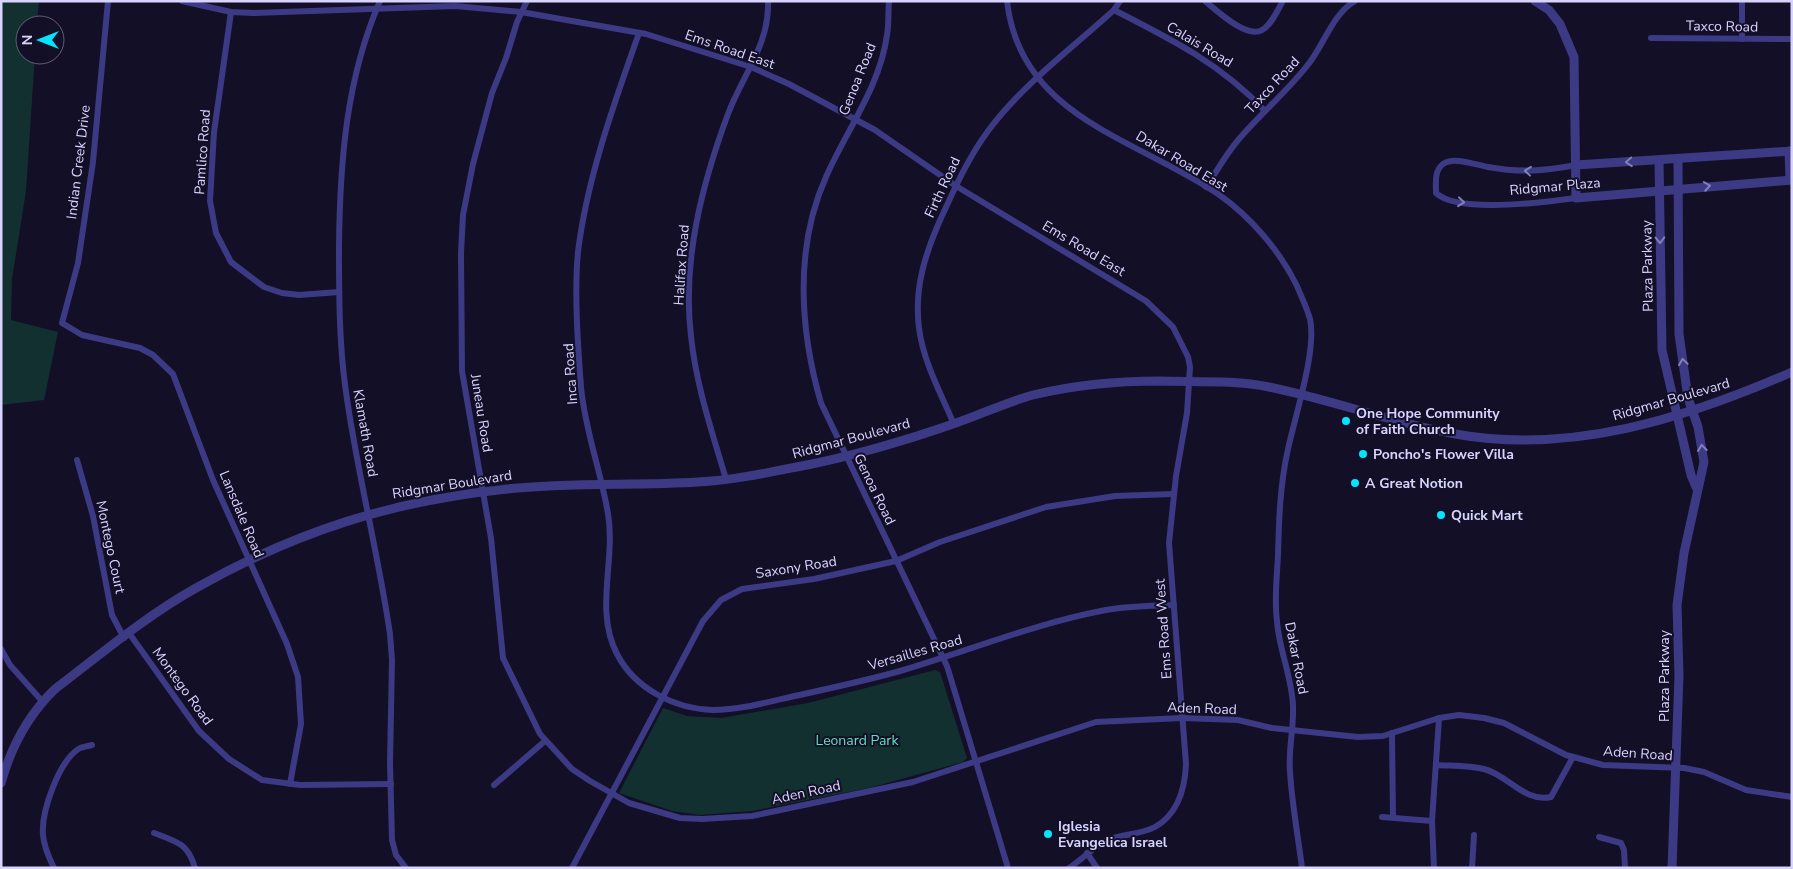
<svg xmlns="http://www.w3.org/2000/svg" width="1793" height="869" font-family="'Nunito Sans',sans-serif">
<rect width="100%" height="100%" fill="#130f26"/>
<g fill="#12302f">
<path d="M1,1H39L37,25H25V55H35L26,191L12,279L11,320L58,332L44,400L1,405Z"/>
<path d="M935,670L940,672L967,758L963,762L869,788L752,811L700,815L672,811L619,793L663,708L687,716L721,718L808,703Z"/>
</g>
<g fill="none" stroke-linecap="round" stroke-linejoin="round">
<g stroke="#3d3a85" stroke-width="6">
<path d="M108,1L93,162L78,263L62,323L82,335L140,348L153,355L173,374L213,480L287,644L298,677L301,724L290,784"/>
<path d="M182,1L231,12L253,13L455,6L521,12L646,34L751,67L789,84L875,130L956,186L1146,301L1173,327L1188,357L1190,367L1187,413L1176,476L1169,543L1186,764C1185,788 1178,814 1155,827C1142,834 1124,834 1110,839C1095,845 1083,859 1069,868"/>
<path d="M380,1C346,79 340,162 339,245C339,292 339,339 345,385C356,469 378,551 390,634L392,660L390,763L392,840L396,855L406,868"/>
<path d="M527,1L517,22L506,58L492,93L473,164L463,215L461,253L462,371L491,538L503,658L540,734L572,769L590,781L629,803L680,818L702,819L752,816L913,782L1096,722L1182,718L1238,720L1272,728L1358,737L1383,736L1439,718L1459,715L1484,718L1504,723L1566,755L1603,765L1684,768L1704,772L1746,790L1792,797"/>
<path d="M889,1C888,12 889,24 887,35C880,87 846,131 826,177C794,248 800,331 821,403L947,666L1008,868"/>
<path d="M1007,1C1020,117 1135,138 1218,194C1250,216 1280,251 1297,286C1301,296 1307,308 1310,319C1317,350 1295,416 1288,449C1280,485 1279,518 1278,555C1277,577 1274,599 1277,621C1279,650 1292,677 1293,706C1294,728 1288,750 1290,772C1292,804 1298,836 1302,868"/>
<path d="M1205,1C1217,11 1247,39 1262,30C1271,26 1278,9 1283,1"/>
<path d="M1114,10C1171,39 1221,64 1265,111"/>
<path d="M231,12L214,132L210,201L216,233L231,262L264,287L282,293L299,295L339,292"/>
<path d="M639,33C614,104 587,178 578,252C574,293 578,347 581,387C585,431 601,471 608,514C616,560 594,610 617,654C635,689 675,709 713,710C743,710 775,700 804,694C836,687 868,680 900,671C968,651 1036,623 1106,610C1128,606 1151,606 1174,605"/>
<path d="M1651,38L1792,39"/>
<path d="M1742,39V1"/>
<path d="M1576,165C1545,171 1520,173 1488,167C1476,165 1454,156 1443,164C1434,171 1436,183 1436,193C1458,214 1547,202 1576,198"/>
<path d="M1206,187C1217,171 1226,154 1239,139C1261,113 1289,90 1310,62C1325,42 1333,14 1355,1"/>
<path d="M954,424C941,394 923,361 919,328C914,288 925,254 941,218C955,188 968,158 988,131C1022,85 1071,49 1114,10L1120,1"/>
<path d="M77,460L93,516L112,615L124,638"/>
<path d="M726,479C712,432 696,385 691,336C682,261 702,184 728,114C742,76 770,44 768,1"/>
<path d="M129,633L199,731L229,759L262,780L300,785L391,784"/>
<path d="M1,649L10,665L42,701"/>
<path d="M1392,733L1393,818"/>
<path d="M1436,765C1452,766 1468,765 1484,769C1508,775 1525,803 1551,797L1573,757"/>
<path d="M494,785L545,741"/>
<path d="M1382,817L1432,821"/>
<path d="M154,833C177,842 188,843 195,868"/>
<path d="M1599,837L1621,843L1624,850L1625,868"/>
<path d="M1087,853L1097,868"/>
<path d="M54,868C49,858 44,847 43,835C41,812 59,760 80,748C83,747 88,746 92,745"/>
<path d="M572,868L703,621L721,600L742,589L814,579L896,561L940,542L1046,507L1115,496L1173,494"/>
<path d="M1434,868L1432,821L1439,718"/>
<path d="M1472,868L1474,835"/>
</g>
<g stroke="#3d3a85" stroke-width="9">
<path d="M1535,1L1549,10L1560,24L1574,57L1576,198L1792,180"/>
<path d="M1789,151L1790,180"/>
<path d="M1659,160L1662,350L1691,475L1696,487"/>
<path d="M1576,165L1792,151"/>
<path d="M1,783C11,747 28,715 55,689C101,654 146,616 196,588C297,531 392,501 507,489C570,482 635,486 698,482C735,480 771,472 807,465C857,455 907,440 956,423C982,414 1007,402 1033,395C1074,385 1118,381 1160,381C1194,382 1236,380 1269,387C1332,400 1393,423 1455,434C1571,455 1687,418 1792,372"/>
<path d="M1672,868L1679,676L1677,605L1684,553L1704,462L1698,427L1688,398L1679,334L1678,159"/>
</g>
</g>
<defs><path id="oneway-chevron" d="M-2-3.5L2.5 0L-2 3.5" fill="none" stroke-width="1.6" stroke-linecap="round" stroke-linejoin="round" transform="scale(1.25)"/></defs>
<g stroke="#837fbc">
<use href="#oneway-chevron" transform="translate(1629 162) rotate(176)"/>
<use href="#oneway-chevron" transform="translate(1528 171) rotate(-174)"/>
<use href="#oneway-chevron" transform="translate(1707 186) rotate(-9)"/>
<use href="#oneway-chevron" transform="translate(1461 202) rotate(6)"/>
<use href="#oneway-chevron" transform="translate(1660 240) rotate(89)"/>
<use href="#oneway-chevron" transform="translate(1683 362) rotate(-98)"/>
<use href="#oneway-chevron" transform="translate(1702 448) rotate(-97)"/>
</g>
<g fill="#00e5ff" stroke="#130f26" stroke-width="2">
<circle cx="1346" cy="421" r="5"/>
<circle cx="1363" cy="454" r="5"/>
<circle cx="1355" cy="483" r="5"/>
<circle cx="1441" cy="515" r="5"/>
<circle cx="1048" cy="834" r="5"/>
</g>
<g text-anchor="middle" stroke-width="4" stroke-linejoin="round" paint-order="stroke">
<g font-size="14" fill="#d9d4ff" stroke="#130f26">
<text transform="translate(1722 26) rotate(1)" y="5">Taxco Road</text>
<text transform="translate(1200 44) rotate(31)" y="5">Calais Road</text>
<text transform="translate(730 49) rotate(19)" y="5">Ems Road East</text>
<text transform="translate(857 79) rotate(-68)" y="5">Genoa Road</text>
<text transform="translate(1272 85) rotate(-47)" y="5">Taxco Road</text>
<text transform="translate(202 152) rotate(-86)" y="5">Pamlico Road</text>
<text transform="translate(1182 161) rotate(31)" y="5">Dakar Road East</text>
<text transform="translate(78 162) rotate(-83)" y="5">Indian Creek Drive</text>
<text transform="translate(1555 186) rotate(-5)" y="5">Ridgmar Plaza</text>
<text transform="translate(942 187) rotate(-65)" y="5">Firth Road</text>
<text transform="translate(1084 248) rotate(31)" y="5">Ems Road East</text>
<text transform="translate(681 265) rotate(-86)" y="5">Halifax Road</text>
<text transform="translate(1647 266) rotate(-91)" y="5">Plaza Parkway</text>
<text transform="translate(570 374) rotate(-94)" y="5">Inca Road</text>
<text transform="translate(1671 399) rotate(-16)" y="5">Ridgmar Boulevard</text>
<text transform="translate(482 413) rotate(81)" y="5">Juneau Road</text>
<text transform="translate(366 433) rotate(80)" y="5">Klamath Road</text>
<text transform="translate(851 438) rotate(-15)" y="5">Ridgmar Boulevard</text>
<text transform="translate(452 484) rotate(-9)" y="5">Ridgmar Boulevard</text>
<text transform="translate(875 489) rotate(64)" y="5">Genoa Road</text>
<text transform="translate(242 514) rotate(67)" y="5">Lansdale Road</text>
<text transform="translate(111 547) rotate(78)" y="5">Montego Court</text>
<text transform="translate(796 567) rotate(-9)" y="5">Saxony Road</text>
<text transform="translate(1163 629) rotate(-94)" y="5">Ems Road West</text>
<text transform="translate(915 652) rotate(-16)" y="5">Versailles Road</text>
<text transform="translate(1297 658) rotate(79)" y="5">Dakar Road</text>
<text transform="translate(1664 676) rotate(-90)" y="5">Plaza Parkway</text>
<text transform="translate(183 686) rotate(54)" y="5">Montego Road</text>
<text transform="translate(1202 708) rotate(2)" y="5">Aden Road</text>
<text transform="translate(1638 753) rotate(4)" y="5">Aden Road</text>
<text transform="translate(806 792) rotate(-12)" y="5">Aden Road</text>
</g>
<g font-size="14" font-weight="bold" fill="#d9d4ff" stroke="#130f26" text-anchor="start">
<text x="1356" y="418">One Hope Community<tspan x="1356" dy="16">of Faith Church</tspan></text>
<text x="1373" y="459">Poncho's Flower Villa</text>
<text x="1365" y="488">A Great Notion</text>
<text x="1451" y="520">Quick Mart</text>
<text x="1058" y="831">Iglesia<tspan x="1058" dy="16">Evangelica Israel</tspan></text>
</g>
<g font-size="14" fill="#5fe0c0" stroke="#130f26">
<text x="857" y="745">Leonard Park</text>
</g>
</g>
<rect width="1793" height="869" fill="none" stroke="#d9d4ff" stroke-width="5"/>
<g transform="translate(40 40) rotate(270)"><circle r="24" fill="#130f26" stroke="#625e7d"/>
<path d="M0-4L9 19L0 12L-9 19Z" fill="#00e5ff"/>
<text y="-8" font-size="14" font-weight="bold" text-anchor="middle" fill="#d9d4ff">N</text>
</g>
</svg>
